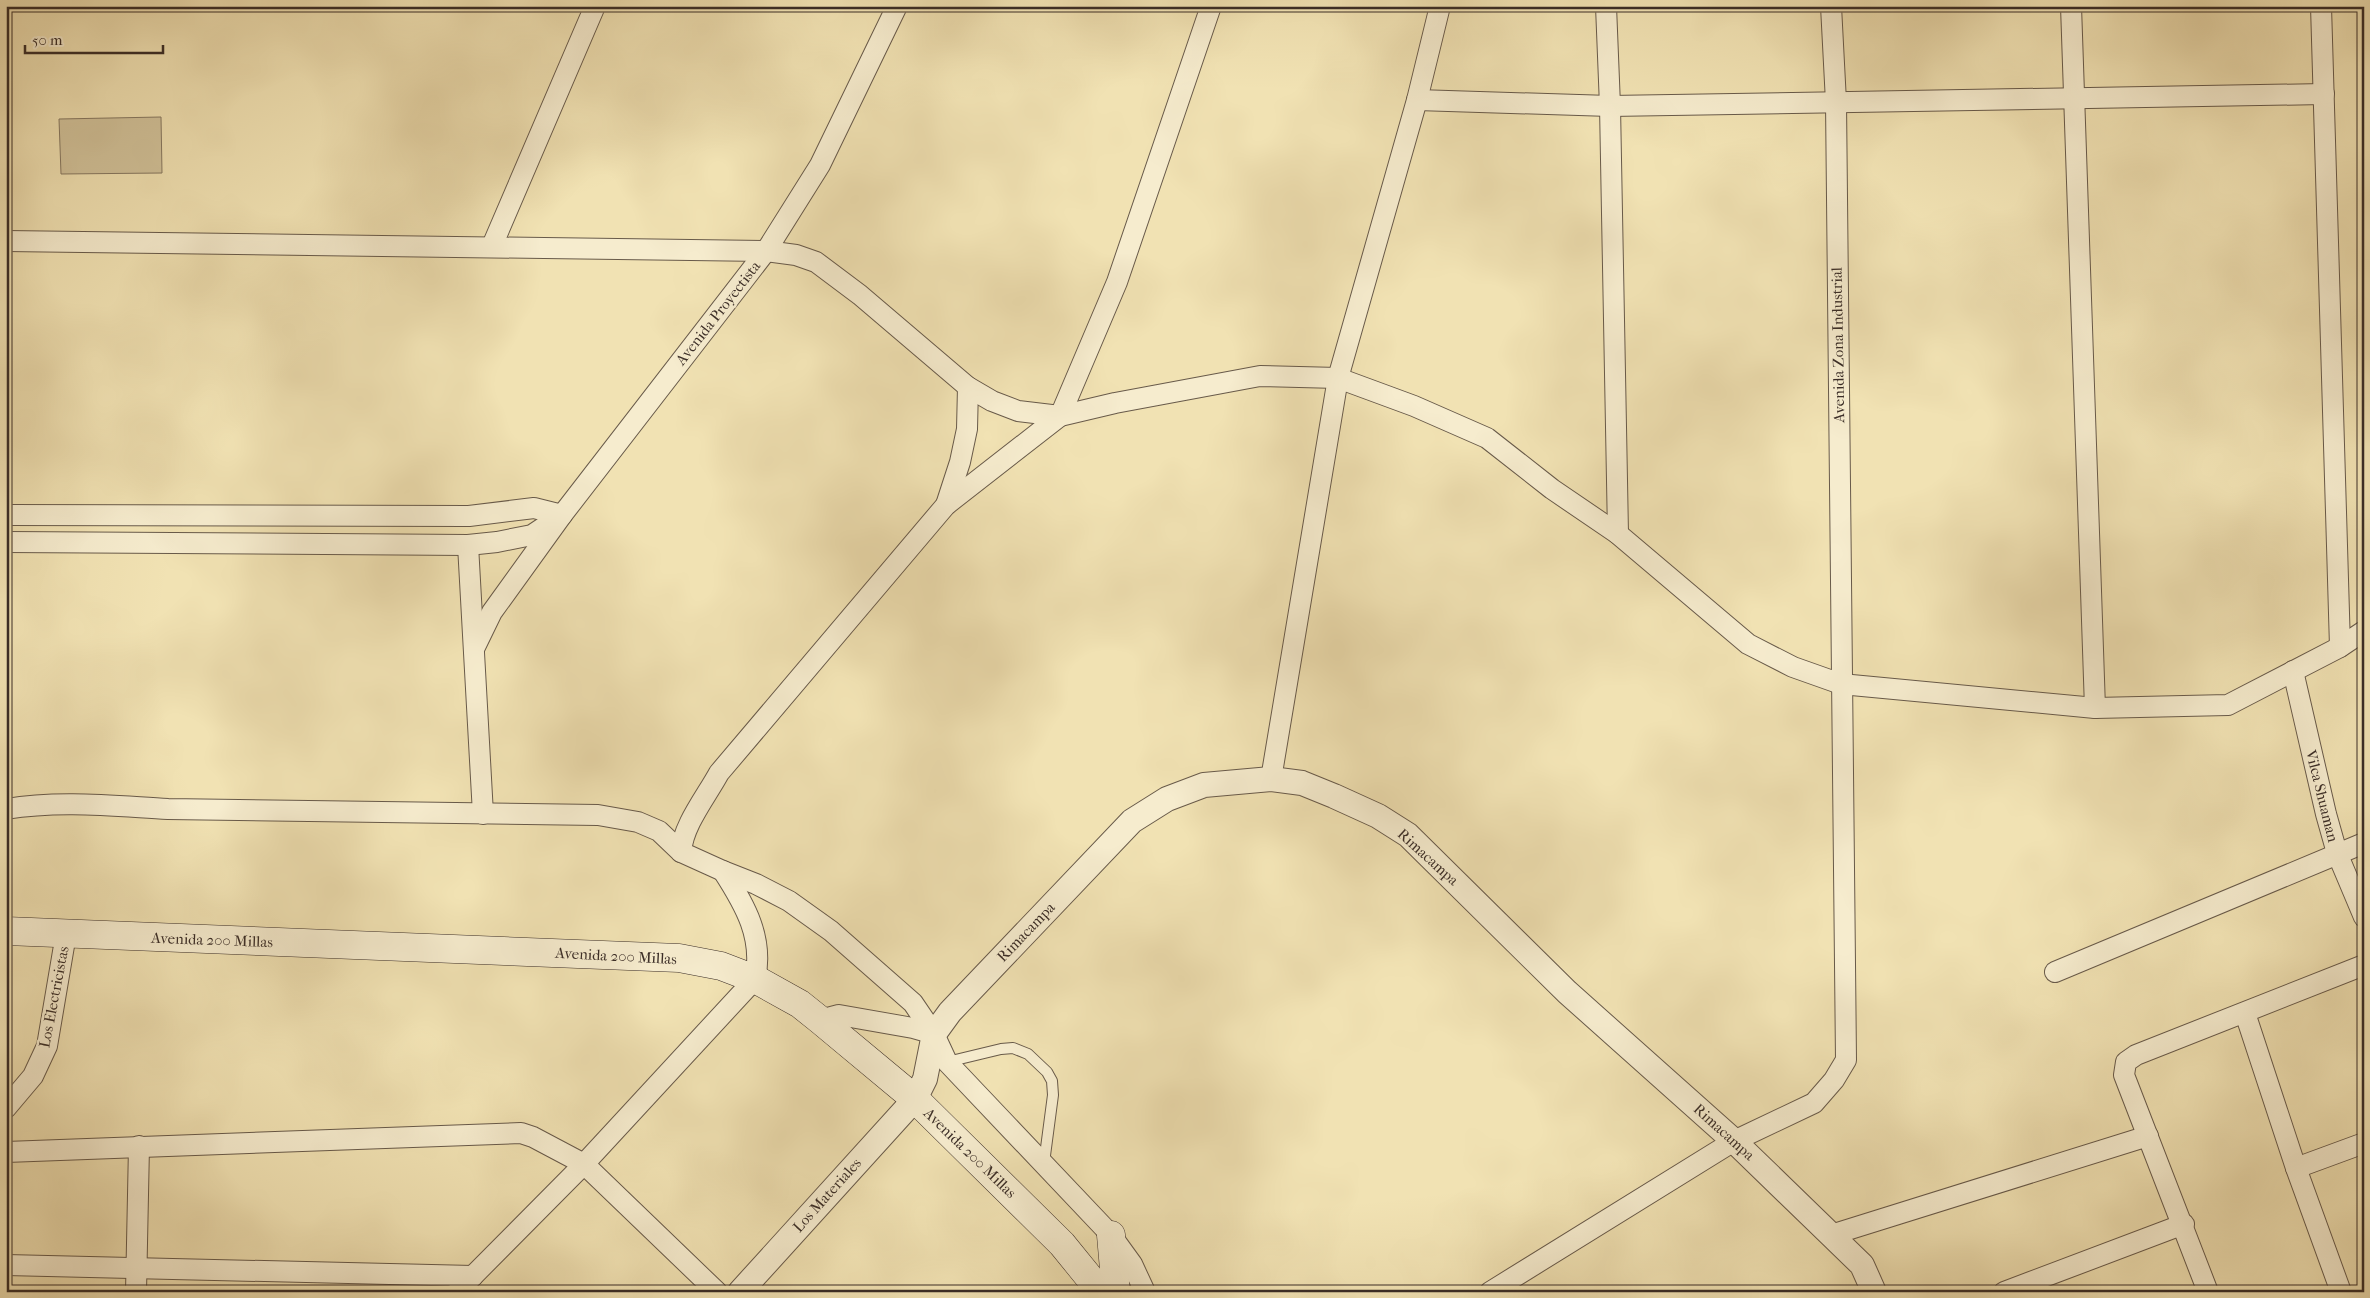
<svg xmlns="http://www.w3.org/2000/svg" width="2370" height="1298" font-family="'IM FELL French Canon',serif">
<rect width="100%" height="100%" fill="#f1e2b3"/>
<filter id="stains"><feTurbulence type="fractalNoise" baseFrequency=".004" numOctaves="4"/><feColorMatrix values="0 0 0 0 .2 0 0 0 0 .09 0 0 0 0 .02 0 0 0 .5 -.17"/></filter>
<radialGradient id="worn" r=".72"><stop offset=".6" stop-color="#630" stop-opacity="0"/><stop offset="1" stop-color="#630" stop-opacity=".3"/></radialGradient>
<path fill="#d2c39b" stroke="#867861" d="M161,117L162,173L61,174L59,119Z"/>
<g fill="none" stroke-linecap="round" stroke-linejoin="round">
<defs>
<path id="service" d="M947,1062L1001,1049L1013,1048L1028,1054L1047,1072L1052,1081L1053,1095L1044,1163"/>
<g id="minor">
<path d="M1606,6L1610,106L1618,534"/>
<path d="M2071,6L2095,708"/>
<path d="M2321,6L2340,647"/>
<path d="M1417,100L1610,106L2324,94"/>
<path d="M6,241L766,251L796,255L816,262L860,295L968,387L992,401L1018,411L1060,416L1115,403L1260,376L1338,378L1414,406L1487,438L1552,489L1618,534L1748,644L1793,667L1841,684L2095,708L2228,705L2340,647L2364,631"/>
<path d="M492,246L595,6"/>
<path d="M946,505L960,462L967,429L968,387"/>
<path d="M6,515L469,516L534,508L562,515L492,612L474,649"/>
<path d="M6,542L468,545L497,542L532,535L562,515L766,251L820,165L897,6"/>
<path d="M468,545L483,814"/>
<path d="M2293,671L2326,814L2337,853L2364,917"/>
<path d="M1271,779L1338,378L1417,100L1440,6"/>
<path d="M6,809C60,800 113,806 168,809L598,815L638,822L659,831L681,852L723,871L756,884L789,901L831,931L913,1003L934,1034"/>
<path d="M681,852C683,825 706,797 719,773L946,505L1060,416L1117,282L1211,6"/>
<path d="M2055,972L2364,843"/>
<path d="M2245,1013L2296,1168L2341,1292"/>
<path d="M820,1020L839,1015L913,1028L934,1034L947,1062L1111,1235L1132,1264L1145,1292"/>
<path d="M6,1108L33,1076L47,1046L66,934"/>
<path d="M6,1152L521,1133L533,1137L584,1164L717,1292"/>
<path d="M2296,1168L2364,1143"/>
<path d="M1831,1235L2148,1136"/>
<path d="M6,1265L473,1276"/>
<path d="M136,1292L139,1146"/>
<path d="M457,1292L584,1164L755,979C764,938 745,905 723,871"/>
<path d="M1490,1292L1734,1141L1814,1103L1834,1080L1846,1060L1836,102L1831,6"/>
<path d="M2004,1292L2184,1224"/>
<path d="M2208,1292L2124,1075L2126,1062L2136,1055L2364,965"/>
</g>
<path id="tertiary" d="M740,1292L915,1099L925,1079L934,1034L950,1012L1132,821L1167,799L1204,785L1271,779L1302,783L1334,796L1378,816L1408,835L1567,992L1734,1141L1831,1235L1862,1265L1874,1292"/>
<g id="secondary">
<path d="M6,931L679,958L721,966L755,979L800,1004L820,1020L915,1099L1062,1244L1101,1292"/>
<path d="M1111,1235L1116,1292"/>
</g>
</defs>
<use href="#service" stroke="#685a4a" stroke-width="12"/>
<use href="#minor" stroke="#685a4a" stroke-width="22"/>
<use href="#tertiary" stroke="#685a4a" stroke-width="26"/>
<use href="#secondary" stroke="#3a2d27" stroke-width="29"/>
<use href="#service" stroke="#f6ecce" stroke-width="10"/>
<use href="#minor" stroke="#f6ecce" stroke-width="20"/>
<use href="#tertiary" stroke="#f6ecce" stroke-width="24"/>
<use href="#secondary" stroke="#f6ecce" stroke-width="28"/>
</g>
<g text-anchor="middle" stroke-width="5" stroke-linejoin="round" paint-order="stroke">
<g font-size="15" fill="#3a2d27" stroke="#f6ecce">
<text transform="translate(718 313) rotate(-52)" y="5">Avenida Proyectista</text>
<text transform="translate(1838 345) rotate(-91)" y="5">Avenida Zona Industrial</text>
<text transform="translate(2322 796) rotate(76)" y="5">Vilca Shuaman</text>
<text transform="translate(1428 857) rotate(42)" y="5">Rimacampa</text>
<text transform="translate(1026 932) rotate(-46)" y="5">Rimacampa</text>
<text transform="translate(212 940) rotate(2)" y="5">Avenida 200 Millas</text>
<text transform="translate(616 956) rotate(3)" y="5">Avenida 200 Millas</text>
<text transform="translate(54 997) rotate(-79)" y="5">Los Electricistas</text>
<text transform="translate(1724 1132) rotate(42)" y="5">Rimacampa</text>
<text transform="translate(970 1153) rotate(44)" y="5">Avenida 200 Millas</text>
<text transform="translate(827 1195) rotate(-48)" y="5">Los Materiales</text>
</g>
</g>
<rect width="2370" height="1298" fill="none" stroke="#f1e2b3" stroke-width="25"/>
<rect x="8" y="8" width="2355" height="1283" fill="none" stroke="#3a2d27" stroke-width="2.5"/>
<rect x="12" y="12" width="2345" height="1273" fill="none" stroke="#3a2d27"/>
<path d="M25 45v8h138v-8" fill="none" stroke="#3a2d27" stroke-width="2.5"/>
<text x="32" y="45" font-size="15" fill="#3a2d27" stroke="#f6ecce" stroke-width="4" paint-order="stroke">50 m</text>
<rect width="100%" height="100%" filter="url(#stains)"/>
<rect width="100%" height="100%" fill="url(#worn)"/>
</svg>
